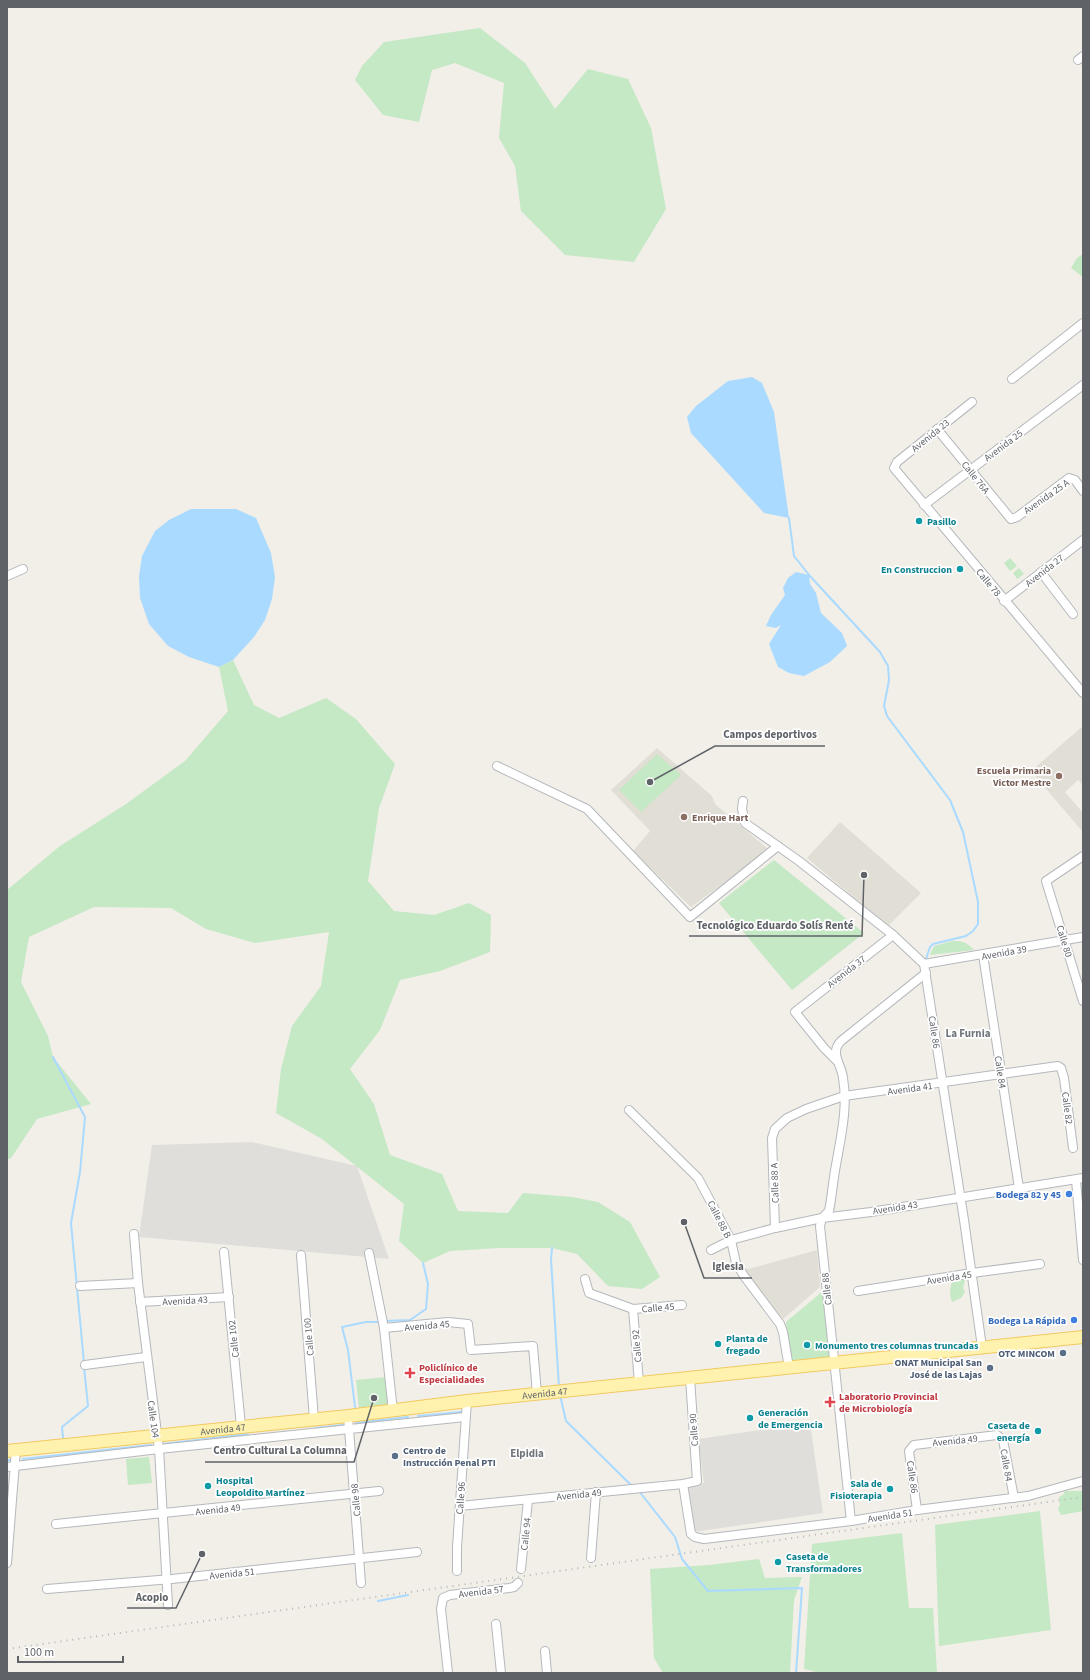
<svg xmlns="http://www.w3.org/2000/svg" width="1090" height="1680" font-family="'Source Sans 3',sans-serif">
<rect width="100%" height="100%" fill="#f1efe8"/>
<g fill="#e0deda">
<path d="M252,1142L357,1166L389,1259L139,1237L152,1145Z"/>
<path d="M810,1423L823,1513L694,1532L687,1486L704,1483L698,1439Z"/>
</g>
<g fill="#e1ded6">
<path d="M1083,726V785L1078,780L1065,792L1083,813V830L1082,831L1031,771Z"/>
<path d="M657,748L712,796L715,804L769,850L691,907L633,851L650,831L611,790Z"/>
<path d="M840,822L921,893L888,926L807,858Z"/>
<path d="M817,1250L820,1287L783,1319L746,1275L745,1270Z"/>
</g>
<g fill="#c5e8c5">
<path d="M480,28L525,63L555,109L588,69L628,79L651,128L666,209L634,262L565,255L521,211L515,166L499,138L504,83L455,63L432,70L419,122L383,115L355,80L362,66L384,42Z"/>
<path d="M1083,254V277L1071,268L1077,258Z"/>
<path d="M1010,558L1017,566L1010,571L1004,563Z"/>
<path d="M1019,568L1024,574L1017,579L1013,573Z"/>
<path d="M233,660L254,705L279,718L326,698L356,719L395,764L379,808L368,881L394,911L434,915L469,903L491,915L490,952L440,971L400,980L380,1030L350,1069L374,1104L390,1155L442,1174L458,1211L508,1213L523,1193L572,1197L598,1202L630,1222L660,1277L642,1289L608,1286L577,1254L552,1248H499L450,1251L423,1263L399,1241L404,1204L322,1139L276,1113L281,1069L292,1026L321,986L329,932L255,943L206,929L171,908L94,907L29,937L21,982L48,1036L53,1057L91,1104L37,1119L11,1158L7,1160V890L60,846L126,804L185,761L228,711L219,667Z"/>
<path d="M657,754L681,775L641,812L619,790Z"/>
<path d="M774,860L864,933L792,990L719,903Z"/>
<path d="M952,941C962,941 967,942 974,950L930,955L934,946Z"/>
<path d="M961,1278L965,1280L963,1288L965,1292L961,1298L952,1302C949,1293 950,1288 953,1279Z"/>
<path d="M823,1291L830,1359L790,1363L786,1322Z"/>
<path d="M387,1377L390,1404L359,1408L356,1380Z"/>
<path d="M149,1457L152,1483L128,1485L126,1459Z"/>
<path d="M1065,1491H1083V1511L1061,1515L1058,1509L1060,1505L1059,1497L1063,1495Z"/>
<path d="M1040,1511L1051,1630L939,1646L935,1525Z"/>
<path d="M902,1533L909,1608H933L937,1673H820L804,1669L812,1544Z"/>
<path d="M759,1559L765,1578L802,1577L794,1600L790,1673H663L654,1658L650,1569L709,1565Z"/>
</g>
<g fill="#aadaff">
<path d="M752,377L762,383L774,412L789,518L764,513L691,433L687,417L696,406L728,381Z"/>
<path d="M191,509H236L256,518L271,553L275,577L272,599L265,620L254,637L233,660L219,667L189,657L168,646L149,624L140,598L139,576L142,556L155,531L169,520Z"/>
<path d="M796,572L809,575L810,584L816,593L821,613L842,633L847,646L830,662L804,676L789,673L778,667L769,644L781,625L776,628L766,626L771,615L785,595L783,588L788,578Z"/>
</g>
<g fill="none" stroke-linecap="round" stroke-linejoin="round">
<g stroke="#aadaff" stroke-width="2">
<path d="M789,518L794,556L809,575L880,652L888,666L889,680L884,706L887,716L950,800L963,832L978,902V924L973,931L966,936L933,944L930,947L926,959"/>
<path d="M53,1057L85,1117L80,1172L71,1223L84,1363"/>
<path d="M552,1248L551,1259L559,1387"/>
<path d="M385,1321L410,1320L426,1309L428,1284L423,1263"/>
<path d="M560,1395L566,1421L632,1486"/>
<path d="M355,1407L348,1350L342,1327L366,1322H380"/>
<path d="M418,1416L461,1412"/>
<path d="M356,1423L408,1417"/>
<path d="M316,1428L343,1425"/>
<path d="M63,1438L62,1427L88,1406L84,1367"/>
<path d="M163,1444L248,1434"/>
<path d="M23,1459L151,1445"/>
<path d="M7,1460H13"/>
<path d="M639,1491L675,1537L682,1559L708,1591L802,1588L796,1673"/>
<path d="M378,1601L408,1595"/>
</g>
<defs>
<g id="minor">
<path d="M1078,60L1083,56"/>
<path d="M1012,379L1083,323"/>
<path d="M972,402L897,462L894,468L1083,693"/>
<path d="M937,429L1011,519L1017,517L1069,478L1075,480L1083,491"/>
<path d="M924,505L1083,385"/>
<path d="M1041,572L1073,614"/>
<path d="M7,576L23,569"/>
<path d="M1004,601L1083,540"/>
<path d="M497,766L587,809L690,917L778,846"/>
<path d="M743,801L742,809L745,823L799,861L893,935L924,964L964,1220L982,1347"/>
<path d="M1083,856L1046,881L1083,1001"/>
<path d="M983,955L1019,1188"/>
<path d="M924,964L1083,937"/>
<path d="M837,1061L824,1048L795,1012L893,935"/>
<path d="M629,1110L698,1178L731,1240L736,1263L744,1276L780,1324L783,1332L789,1368"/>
<path d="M1076,1180L1083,1260"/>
<path d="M775,1228L772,1138L775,1129L787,1118L806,1109L844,1096L1058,1066L1061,1068L1064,1078L1073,1148"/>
<path d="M134,1234L138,1283L159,1449L168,1605"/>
<path d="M711,1250L731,1240L775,1228L822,1218L871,1212L1083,1178"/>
<path d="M224,1252L241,1426"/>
<path d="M369,1253L384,1328L393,1411"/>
<path d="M301,1255L314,1419"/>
<path d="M585,1279L589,1293L633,1309L682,1305"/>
<path d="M80,1286L138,1283"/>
<path d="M858,1291L972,1273L1040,1264"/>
<path d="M140,1302L229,1297"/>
<path d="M633,1309L639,1383"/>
<path d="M384,1328L448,1322L468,1324L471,1350L533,1346L537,1394"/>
<path d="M85,1365L146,1357"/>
<path d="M348,1416L361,1583"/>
<path d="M7,1467L159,1449L465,1417"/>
<path d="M683,1484L691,1534L695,1537L704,1539L851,1521L917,1510L1028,1496L1083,1481"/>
<path d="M460,1506L683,1484L697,1481L690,1378"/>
<path d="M917,1510L909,1451L914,1445L997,1435L1003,1440L1014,1498"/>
<path d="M851,1521L820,1226L822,1218L829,1211C832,1196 833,1180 836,1165C841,1136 848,1108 843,1078C842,1065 829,1053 841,1041L926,973"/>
<path d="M56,1524L379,1491"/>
<path d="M591,1558L596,1492"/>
<path d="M7,1563L16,1450"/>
<path d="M521,1569L528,1500"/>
<path d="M457,1571V1547L467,1401"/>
<path d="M47,1589L172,1579L417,1552"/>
<path d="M496,1624L501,1673"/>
<path d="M545,1651L547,1673"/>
<path d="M448,1673L441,1609L443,1598L450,1595L509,1588L514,1587L518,1583"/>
</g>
<g id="primary">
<path id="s1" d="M7,1451L348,1416L467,1401L1083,1337"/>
</g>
</defs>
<use href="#minor" stroke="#b5b8bc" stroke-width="10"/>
<use href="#primary" stroke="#f2c960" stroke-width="14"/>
<use href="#minor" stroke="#fff" stroke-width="8"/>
<use href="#primary" stroke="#fff2af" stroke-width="12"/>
<path stroke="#b6b7b8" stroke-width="2" stroke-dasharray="1 5" stroke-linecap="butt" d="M7,1649L1083,1497"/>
</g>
<g fill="#0f9aa8" stroke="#fff" stroke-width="1.5">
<circle cx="919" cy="521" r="4"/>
<circle cx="960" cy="569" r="4"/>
<circle cx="718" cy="1344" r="4"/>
<circle cx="807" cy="1345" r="4"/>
<circle cx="750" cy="1418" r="4"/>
<circle cx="1038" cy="1431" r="4"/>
<circle cx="208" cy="1486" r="4"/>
<circle cx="890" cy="1489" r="4"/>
<circle cx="778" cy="1562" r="4"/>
</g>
<g fill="#8d6e63" stroke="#fff" stroke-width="1.5">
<circle cx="1059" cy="776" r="4"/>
<circle cx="684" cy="817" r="4"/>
</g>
<g fill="#3f7fe0" stroke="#fff" stroke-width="1.5">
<circle cx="1069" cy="1194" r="4"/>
<circle cx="1074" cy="1320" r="4"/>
</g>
<g fill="#5c6f8a" stroke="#fff" stroke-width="1.5">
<circle cx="1063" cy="1353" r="4"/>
<circle cx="990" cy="1368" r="4"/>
<circle cx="395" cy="1456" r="4"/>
</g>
<g fill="#e0444e" stroke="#fff" stroke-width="1.5">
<path d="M408 1367h4v4h4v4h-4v4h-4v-4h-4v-4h4z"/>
<path d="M828 1396h4v4h4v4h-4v4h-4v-4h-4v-4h4z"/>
</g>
<g text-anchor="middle" stroke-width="3.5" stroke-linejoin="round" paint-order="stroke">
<g font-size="10" fill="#5f6368" stroke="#fff">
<text transform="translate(930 435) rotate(-39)" y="4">Avenida 23</text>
<text transform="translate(1003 445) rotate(-37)" y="4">Avenida 25</text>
<text transform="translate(976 477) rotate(51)" y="4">Calle 76A</text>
<text transform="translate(1046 496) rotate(-35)" y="4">Avenida 25 A</text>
<text transform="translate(1044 570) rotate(-38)" y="4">Avenida 27</text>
<text transform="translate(989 582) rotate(50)" y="4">Calle 78</text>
<text transform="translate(1065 941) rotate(73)" y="4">Calle 80</text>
<text transform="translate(1004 952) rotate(-10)" y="4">Avenida 39</text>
<text transform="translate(846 971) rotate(-38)" y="4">Avenida 37</text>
<text transform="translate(935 1032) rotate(81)" y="4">Calle 86</text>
<text transform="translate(1001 1072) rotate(81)" y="4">Calle 84</text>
<text transform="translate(910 1088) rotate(-8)" y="4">Avenida 41</text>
<text transform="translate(1068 1108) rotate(83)" y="4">Calle 82</text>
<text transform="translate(774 1183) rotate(-92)" y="4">Calle 88 A</text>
<text transform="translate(895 1207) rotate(-9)" y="4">Avenida 43</text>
<text transform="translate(720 1219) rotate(63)" y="4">Calle 88 B</text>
<text transform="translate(949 1277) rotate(-9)" y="4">Avenida 45</text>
<text transform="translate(826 1289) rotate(-96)" y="4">Calle 88</text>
<text transform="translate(185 1300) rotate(-3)" y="4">Avenida 43</text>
<text transform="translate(658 1307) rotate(-5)" y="4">Calle 45</text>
<text transform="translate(427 1325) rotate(-5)" y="4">Avenida 45</text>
<text transform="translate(308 1337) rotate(-95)" y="4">Calle 100</text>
<text transform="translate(233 1339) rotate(-96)" y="4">Calle 102</text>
<text transform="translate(636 1346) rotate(-95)" y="4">Calle 92</text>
<text dy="4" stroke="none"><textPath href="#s1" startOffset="541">Avenida 47</textPath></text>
<text transform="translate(154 1419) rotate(82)" y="4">Calle 104</text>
<text dy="4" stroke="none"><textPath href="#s1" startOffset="217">Avenida 47</textPath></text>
<text transform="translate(693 1430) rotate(-94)" y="4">Calle 90</text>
<text transform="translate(955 1440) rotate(-6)" y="4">Avenida 49</text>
<text transform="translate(1007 1465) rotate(80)" y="4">Calle 84</text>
<text transform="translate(913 1477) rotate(82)" y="4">Calle 86</text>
<text transform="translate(579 1494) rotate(-6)" y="4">Avenida 49</text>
<text transform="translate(460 1498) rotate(-86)" y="4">Calle 96</text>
<text transform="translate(355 1500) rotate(-95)" y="4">Calle 98</text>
<text transform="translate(218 1509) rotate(-6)" y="4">Avenida 49</text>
<text transform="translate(890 1515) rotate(-9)" y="4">Avenida 51</text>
<text transform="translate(525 1534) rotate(-84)" y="4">Calle 94</text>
<text transform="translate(232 1573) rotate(-6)" y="4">Avenida 51</text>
<text transform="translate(481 1591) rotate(-7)" y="4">Avenida 57</text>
</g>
<g font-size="10" font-weight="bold" fill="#0d838f" stroke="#fff" text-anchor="start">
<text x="927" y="525">Pasillo</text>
<text x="952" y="573" text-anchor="end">En Construccion</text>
<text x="726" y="1342">Planta de<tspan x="726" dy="12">fregado</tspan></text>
<text x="815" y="1349">Monumento tres columnas truncadas</text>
<text x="758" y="1416">Generación<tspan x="758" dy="12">de Emergencia</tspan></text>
<text x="1030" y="1429" text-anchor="end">Caseta de<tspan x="1030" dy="12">energía</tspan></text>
<text x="216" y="1484">Hospital<tspan x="216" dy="12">Leopoldito Martínez</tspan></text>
<text x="882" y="1487" text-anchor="end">Sala de<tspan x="882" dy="12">Fisioterapia</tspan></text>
<text x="786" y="1560">Caseta de<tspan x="786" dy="12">Transformadores</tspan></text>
</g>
<g font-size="10" font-weight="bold" fill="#785e54" stroke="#fff" text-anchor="end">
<text x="1051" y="774">Escuela Primaria<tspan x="1051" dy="12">Victor Mestre</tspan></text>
<text x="692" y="821" text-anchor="start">Enrique Hart</text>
</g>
<g font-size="10" font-weight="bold" fill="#366cbe" stroke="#fff" text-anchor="end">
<text x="1061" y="1198">Bodega 82 y 45</text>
<text x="1066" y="1324">Bodega La Rápida</text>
</g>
<g font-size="10" font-weight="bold" fill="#4e5e75" stroke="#fff" text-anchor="end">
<text x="1055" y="1357">OTC MINCOM</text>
<text x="982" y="1366">ONAT Municipal San<tspan x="982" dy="12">José de las Lajas</tspan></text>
<text x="403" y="1454" text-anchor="start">Centro de<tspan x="403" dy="12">Instrucción Penal PTI</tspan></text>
</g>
<g font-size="10" font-weight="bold" fill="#be3a42" stroke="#fff" text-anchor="start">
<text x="419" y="1371">Policlínico de<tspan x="419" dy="12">Especialidades</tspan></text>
<text x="839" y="1400">Laboratorio Provincial<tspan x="839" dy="12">de Microbiología</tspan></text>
</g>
<g font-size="11" font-weight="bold" fill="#70757a" stroke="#fff">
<text x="968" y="1037">La Furnia</text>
<text x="527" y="1457">Elpidia</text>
</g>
</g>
<path fill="none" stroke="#5f6368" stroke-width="1.5" d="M650 782L715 746H825M864 875L862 936H689M684 1222L704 1278H752M374 1398L354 1462H205M202 1554L176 1608H127"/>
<g fill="#5f6368" stroke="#fff" stroke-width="1.5">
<circle cx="650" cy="782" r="4"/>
<circle cx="864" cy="875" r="4"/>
<circle cx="684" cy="1222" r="4"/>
<circle cx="374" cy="1398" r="4"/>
<circle cx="202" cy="1554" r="4"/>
</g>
<g font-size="11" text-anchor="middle" font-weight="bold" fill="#5f6368" stroke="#fff" stroke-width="3.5" stroke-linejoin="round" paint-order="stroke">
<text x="770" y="738">Campos deportivos</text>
<text x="775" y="929">Tecnológico Eduardo Solís Renté</text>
<text x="728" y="1270">Iglesia</text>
<text x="280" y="1454">Centro Cultural La Columna</text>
<text x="152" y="1601">Acopio</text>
</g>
<rect width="1090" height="1680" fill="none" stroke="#5f6368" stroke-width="16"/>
<path d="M18 1656v6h105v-6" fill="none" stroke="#5f6368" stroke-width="2"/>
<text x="24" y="1656" font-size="12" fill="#5f6368" stroke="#ffffff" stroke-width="3" paint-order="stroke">100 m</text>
</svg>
